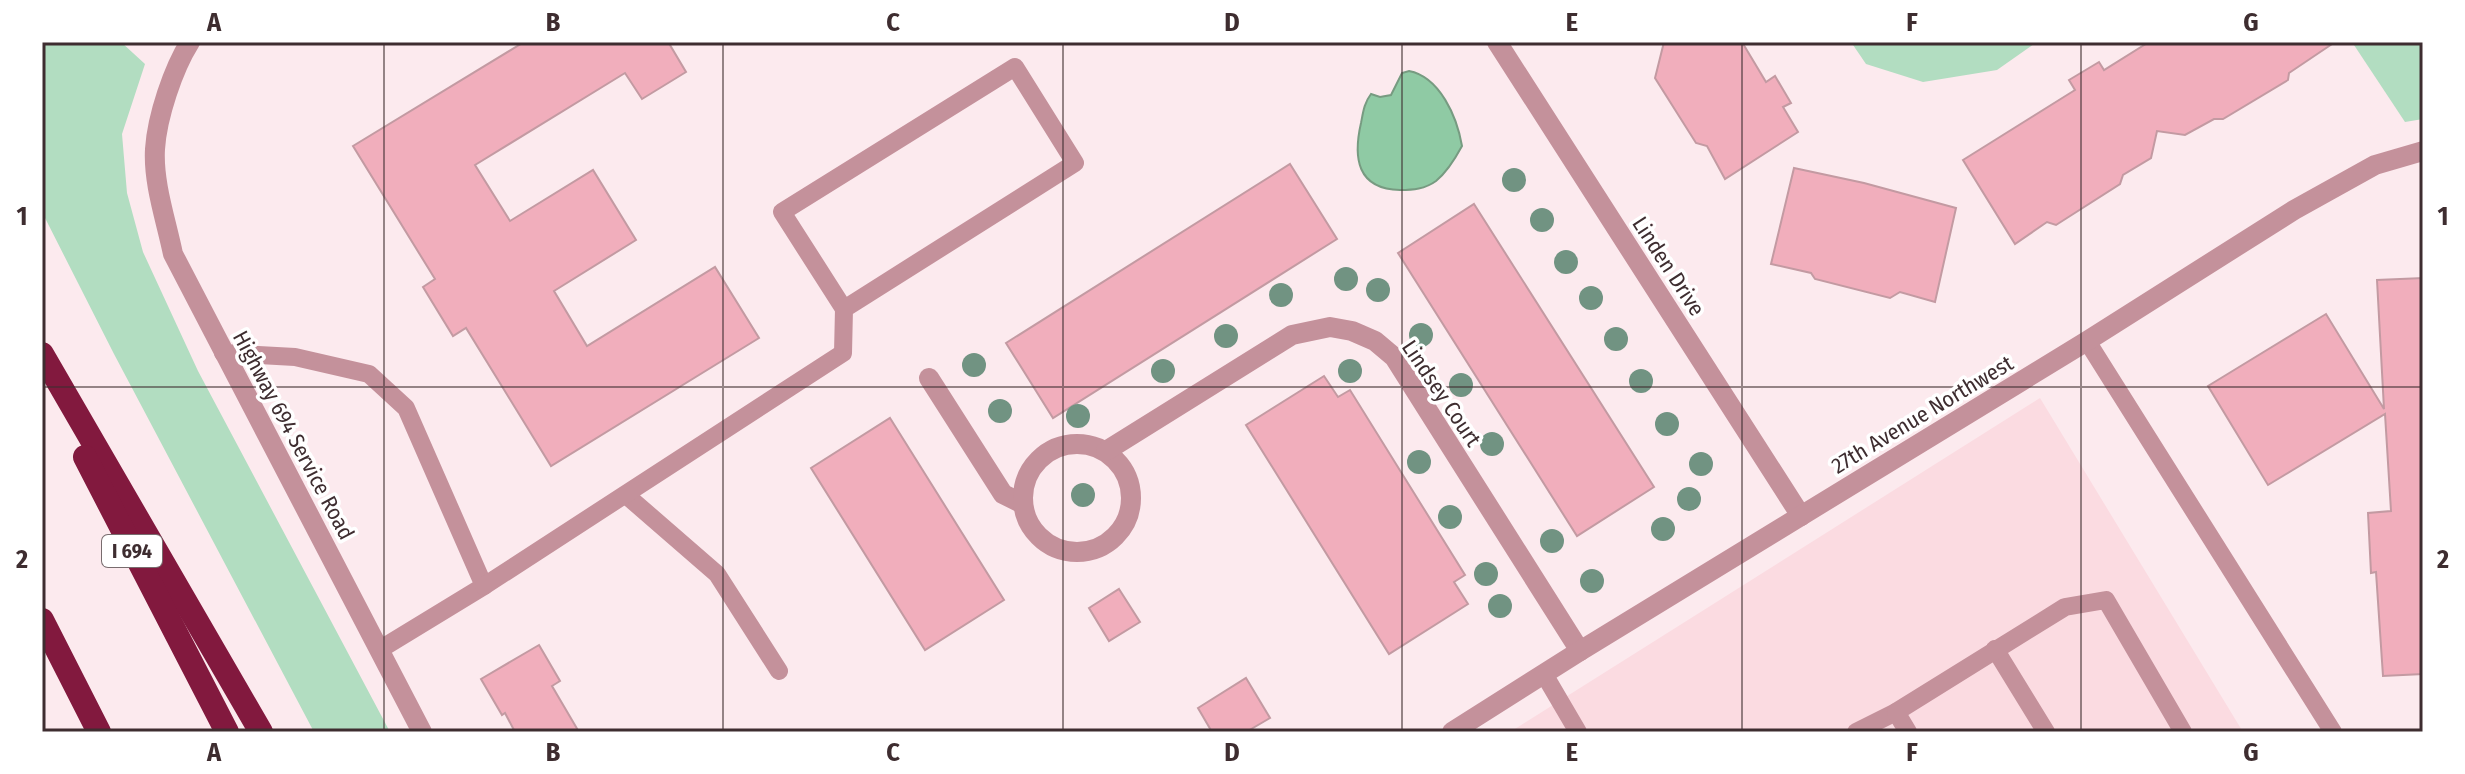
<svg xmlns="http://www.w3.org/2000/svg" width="2465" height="774" font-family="'Fira Sans Condensed',sans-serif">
<rect width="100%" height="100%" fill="#fceaee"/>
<path fill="#fbdbe1" d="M2040,398L2243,732H1510L1707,608Z"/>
<g fill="#b2ddc1">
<path d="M42,42H121L145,64L122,134L127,193L143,252L198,371L390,732H314L114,354L42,212Z"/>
<path d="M1851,42H2037L1997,70L1923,82L1866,64Z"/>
<path d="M2352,42H2423V119L2405,122Z"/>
</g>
<path fill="#8fcaa4" stroke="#779b81" stroke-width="2" d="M1409,71C1440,77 1457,117 1462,146C1455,159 1447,172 1436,181C1425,189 1413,190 1400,190C1357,189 1353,158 1361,123C1363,113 1364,103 1371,94L1380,97L1391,95L1402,73Z"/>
<g fill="#f1aebc" stroke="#c39aa2" stroke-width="2">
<path d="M524,42H675L670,45L686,72L642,99L625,73L475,165L510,221L593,170L636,240L554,291L587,346L715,267L759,338L551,466L466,328L453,336L423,287L435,279L353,146Z"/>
<path d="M1664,42H1742L1766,82L1775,76L1791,103L1783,107L1798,132L1725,179L1707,146L1696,143L1655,78Z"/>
<path d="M2149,42H2335L2289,73L2288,80L2223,119H2214L2185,135L2157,131L2151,158L2123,175L2120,184L2056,225L2047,222L2015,244L1963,160L2075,90L2069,80L2099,62L2104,70Z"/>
<path d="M1290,164L1337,239L1053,418L1006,343Z"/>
<path d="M1794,168L1864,183L1956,208L1935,302L1900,292L1890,298L1815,279L1811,273L1771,264Z"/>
<path d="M1474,204L1654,487L1577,536L1398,253Z"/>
<path d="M2423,278V674L2383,676L2376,572L2371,573L2368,513L2391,511L2385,414L2268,485L2208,386L2326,314L2384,409L2377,280Z"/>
<path d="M1324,376L1338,397L1350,390L1465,575L1454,582L1468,604L1389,654L1246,425Z"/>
<path d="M890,418L1004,600L925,650L811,468Z"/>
<path d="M1119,589L1140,622L1109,641L1089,608Z"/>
<path d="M539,645L560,681L552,686L579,732H515L505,713L502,715L481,679Z"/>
<path d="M1246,678L1270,718L1246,732H1212L1198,708Z"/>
</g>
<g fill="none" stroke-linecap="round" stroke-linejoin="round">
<g stroke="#c4919b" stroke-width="18">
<path d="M2087,341L2333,732"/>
<path d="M223,353L295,357L369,374L406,408L484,586L379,650"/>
<path d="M626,495L717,574L779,671"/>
<path d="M484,586L843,353L844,309L1075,163L1015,67L782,212L844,309"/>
<path d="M1995,649L2046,732"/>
<path d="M1544,674L1578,732"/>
<path d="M1856,732L1896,712"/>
<path d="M1908,732L1896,712L2065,607L2106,600L2183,732"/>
</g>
<g stroke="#c4919b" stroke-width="20">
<path d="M190,42C173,69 157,117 155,149C153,183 166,220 173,254L422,732"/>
<path d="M1497,42L1801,516"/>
<path d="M929,378L1003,494L1023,504"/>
<circle cx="1077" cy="498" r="54"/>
<path d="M1106,451L1292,335L1330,327L1352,331L1375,341L1394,357L1580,651"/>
<path d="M1452,732L1580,651L2087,341L2294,210L2375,165L2423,151"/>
</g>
<g stroke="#82193e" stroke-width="24">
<path d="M42,354L261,732"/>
<path d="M85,457L227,732"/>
<path d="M42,620L99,732"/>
</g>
</g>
<g fill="#719382">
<circle cx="1514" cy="180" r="12"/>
<circle cx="1542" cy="220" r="12"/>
<circle cx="1566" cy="262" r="12"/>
<circle cx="1346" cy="279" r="12"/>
<circle cx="1378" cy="290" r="12"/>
<circle cx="1281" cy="295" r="12"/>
<circle cx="1591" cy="298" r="12"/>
<circle cx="1421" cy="335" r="12"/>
<circle cx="1226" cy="336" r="12"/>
<circle cx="1616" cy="339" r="12"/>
<circle cx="974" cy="365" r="12"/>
<circle cx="1163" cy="371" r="12"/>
<circle cx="1350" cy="371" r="12"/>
<circle cx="1641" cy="381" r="12"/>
<circle cx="1461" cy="385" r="12"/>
<circle cx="1000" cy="411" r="12"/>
<circle cx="1078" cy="416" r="12"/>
<circle cx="1667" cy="424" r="12"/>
<circle cx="1492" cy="444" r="12"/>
<circle cx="1419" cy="462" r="12"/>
<circle cx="1701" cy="464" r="12"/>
<circle cx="1083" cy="495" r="12"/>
<circle cx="1689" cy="499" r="12"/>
<circle cx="1450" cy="517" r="12"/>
<circle cx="1663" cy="529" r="12"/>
<circle cx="1552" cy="541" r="12"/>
<circle cx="1486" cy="574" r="12"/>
<circle cx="1592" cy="581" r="12"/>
<circle cx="1500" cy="606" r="12"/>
</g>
<path fill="none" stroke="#3e2d30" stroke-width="2" stroke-opacity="0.55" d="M384,42V732M723,42V732M1063,42V732M1402,42V732M1742,42V732M2081,42V732M42,387H2423"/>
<g text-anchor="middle" stroke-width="7" stroke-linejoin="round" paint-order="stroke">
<rect fill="#fff" stroke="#786c6e" stroke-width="2" x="102" y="535" width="60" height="32" rx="6"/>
<g font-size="20" font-weight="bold" fill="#3e2d30">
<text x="132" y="558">I 694</text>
</g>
<g font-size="22" fill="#3e2d30" stroke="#fff">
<text transform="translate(1669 266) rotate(57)" y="8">Linden Drive</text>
<text transform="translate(1442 393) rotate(56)" y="8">Lindsey Court</text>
<text transform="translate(1922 414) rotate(-31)" y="8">27th Avenue Northwest</text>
<text transform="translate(294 435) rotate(62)" y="8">Highway 694 Service Road</text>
</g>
</g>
<rect width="2465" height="774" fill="none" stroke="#ffffff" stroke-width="88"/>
<rect x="44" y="44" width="2377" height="686" fill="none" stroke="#3e2d30" stroke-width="3"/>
<g font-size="26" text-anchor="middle" font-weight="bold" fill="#3e2d30">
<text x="214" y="31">A</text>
<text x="553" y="31">B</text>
<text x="893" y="31">C</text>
<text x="1232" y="31">D</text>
<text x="1572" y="31">E</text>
<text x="1912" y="31">F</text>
<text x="2251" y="31">G</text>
<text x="22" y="225">1</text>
<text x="2443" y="225">1</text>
<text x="22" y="568">2</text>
<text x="2443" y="568">2</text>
<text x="214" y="761">A</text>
<text x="553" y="761">B</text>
<text x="893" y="761">C</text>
<text x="1232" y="761">D</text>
<text x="1572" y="761">E</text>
<text x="1912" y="761">F</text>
<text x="2251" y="761">G</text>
</g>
</svg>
